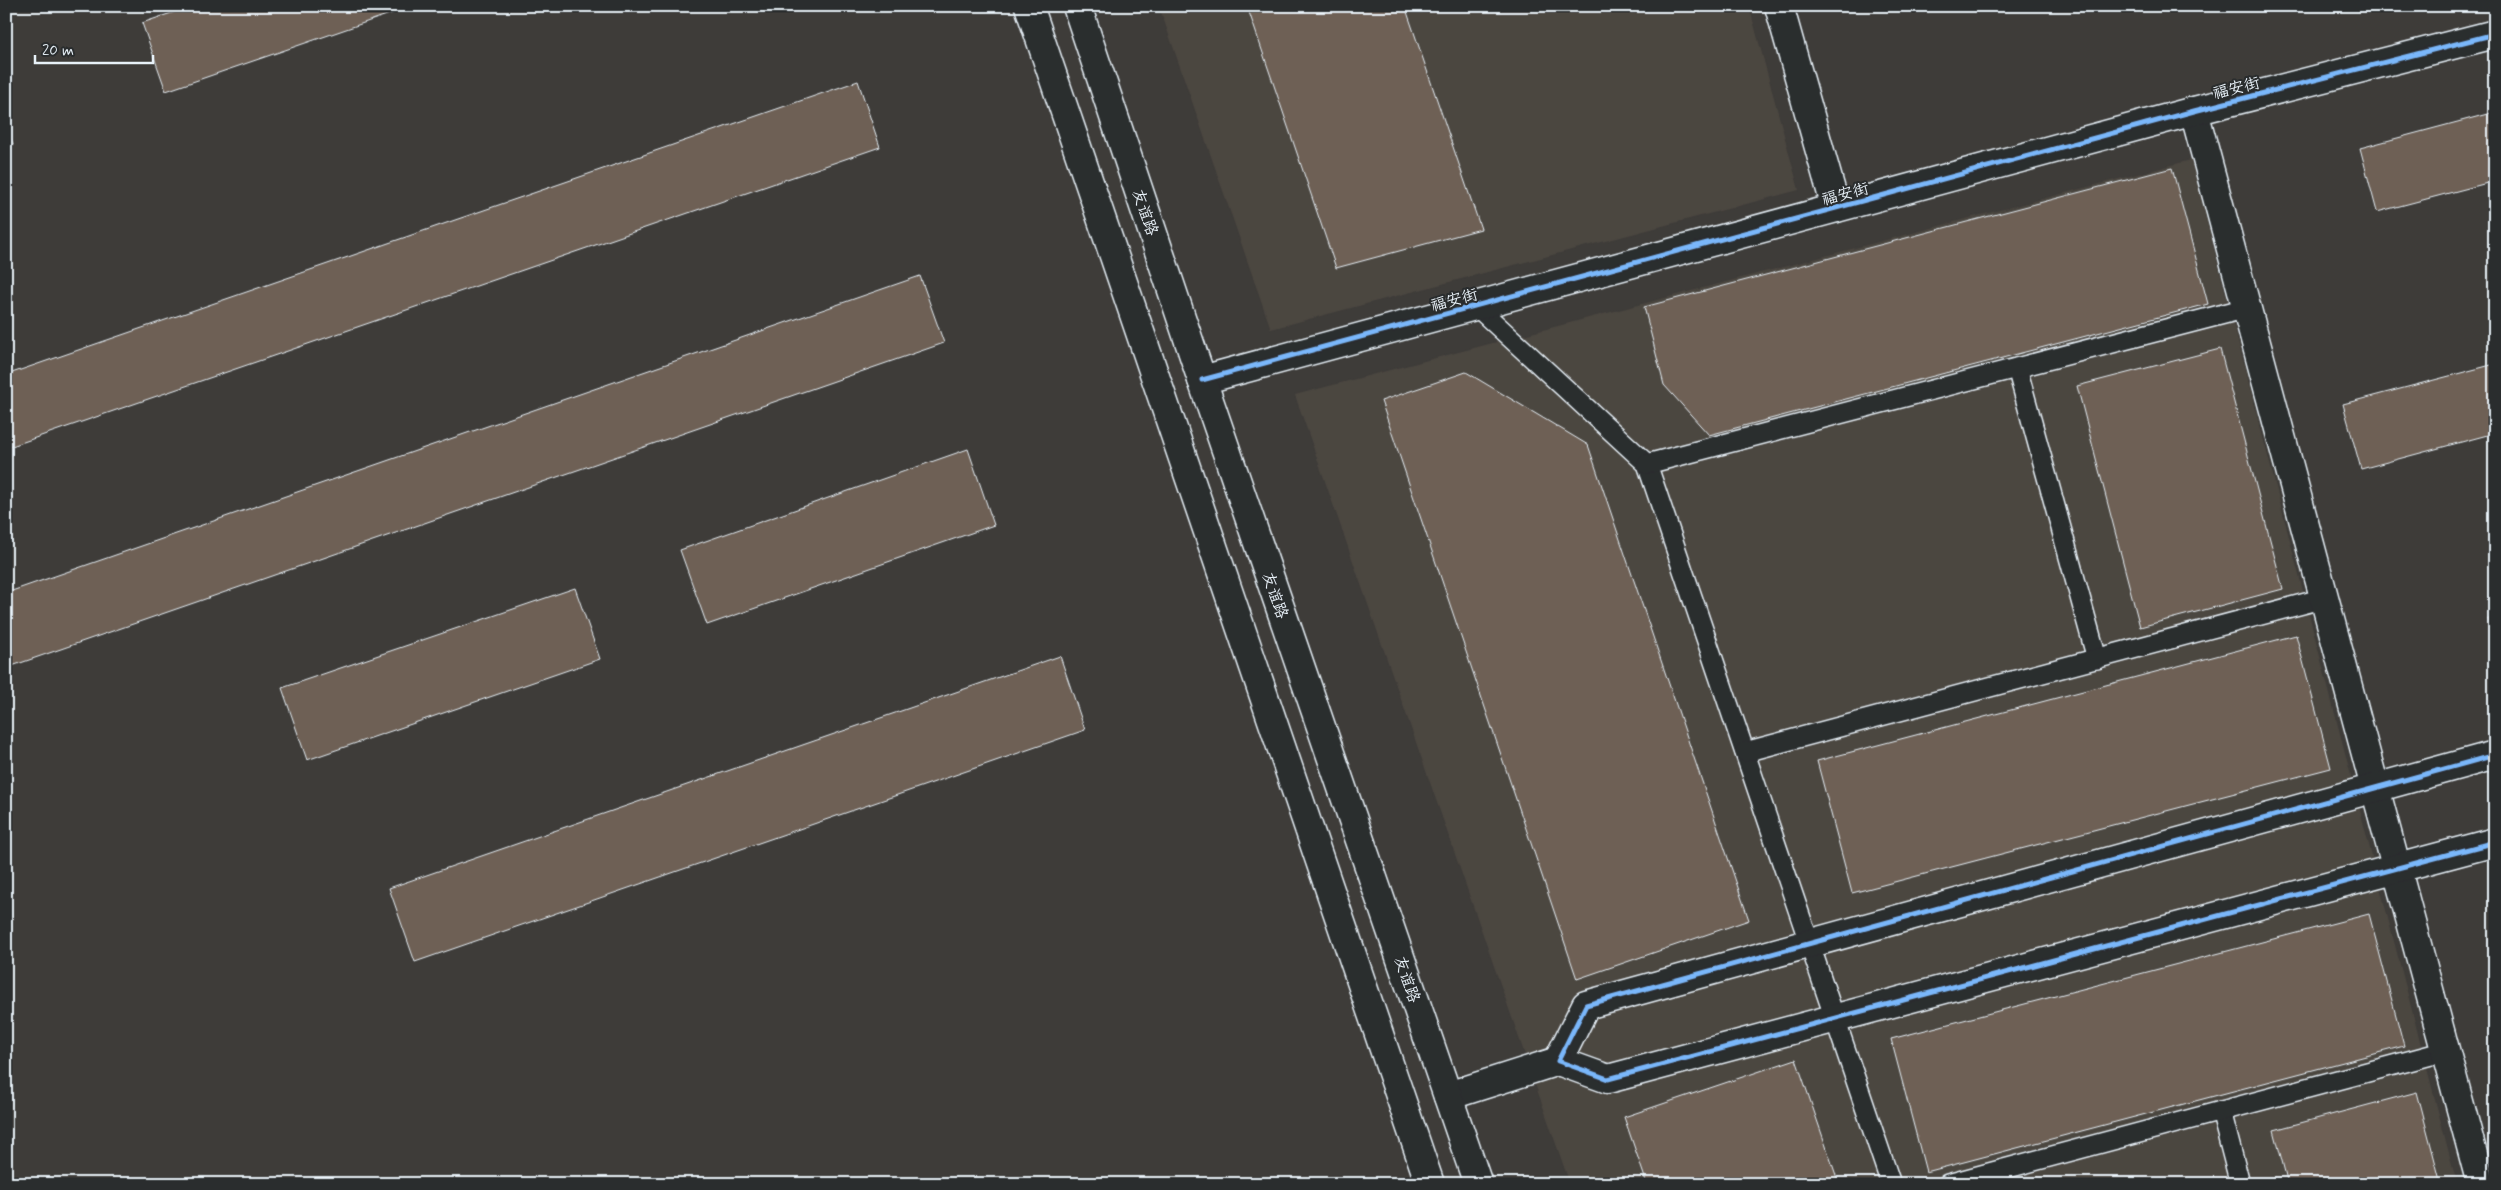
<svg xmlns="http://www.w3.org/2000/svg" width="2501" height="1190" font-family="Mynerve,'LXGW WenKai TC',sans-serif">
<rect width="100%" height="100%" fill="#3e3c39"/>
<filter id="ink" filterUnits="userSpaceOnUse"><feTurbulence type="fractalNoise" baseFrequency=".02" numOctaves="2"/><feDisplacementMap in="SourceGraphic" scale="10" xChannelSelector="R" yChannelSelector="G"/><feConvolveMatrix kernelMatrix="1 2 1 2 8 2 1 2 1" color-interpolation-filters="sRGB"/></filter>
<g filter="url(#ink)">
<g fill="#4c4741">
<path d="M1159,6H1749L1799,190L1271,329Z"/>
<path d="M2191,160L2457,1184H1570L1295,395Z"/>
</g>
<g fill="#6e6054" stroke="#e8f1f8">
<path d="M192,6H413L166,91L142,23Z"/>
<path d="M1247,6H1405L1481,229L1336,268Z"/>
<path d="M858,81L880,147L6,448V375Z"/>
<path d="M2495,112V181L2377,212L2360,148Z"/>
<path d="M6,126L13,144L6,147Z"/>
<path d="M2172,168L2208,304L1709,435L1664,385L1644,307Z"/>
<path d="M920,276L944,343L6,668V593Z"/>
<path d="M2220,349L2283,589L2140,627L2077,386Z"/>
<path d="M2495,364V433L2361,469L2343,404Z"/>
<path d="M1466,372L1588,445L1749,920L1577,979L1381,401Z"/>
<path d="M968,449L994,525L707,625L680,550Z"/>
<path d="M575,588L600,659L307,760L282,688Z"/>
<path d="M2495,618V643L2488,619Z"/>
<path d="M2296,635L2331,768L1852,893L1817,761Z"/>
<path d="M1060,656L1085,730L415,962L389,888Z"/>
<path d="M2369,914L2404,1046L1926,1172L1891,1039Z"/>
<path d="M1796,1059L1839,1184H1647L1624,1117Z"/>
<path d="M2417,1092L2441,1184H2288L2274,1130Z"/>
</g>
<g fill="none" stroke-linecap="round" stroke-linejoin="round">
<defs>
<g id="lane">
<path d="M1476,306L1647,464L1891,1184"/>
<path d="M2017,368L2097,659"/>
<path d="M1647,464L2247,308"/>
<path d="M1745,752L2325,598"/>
<path d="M2221,1111L2240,1184"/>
<path d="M1948,1184L2446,1051"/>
</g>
<g id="street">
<path d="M1779,6L1836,208"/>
<path d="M2194,111L2481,1184"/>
<path d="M1202,380L2194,111L2495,34"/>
<path d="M2495,755L1586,1005L1558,1061L1608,1079L2495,842"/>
<path d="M1448,1096L1558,1061"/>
</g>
<g id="secondary">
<path d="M1029,6L1430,1184"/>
<path d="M1077,6L1202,380L1478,1184"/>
</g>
</defs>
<use href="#lane" stroke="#e8f1f8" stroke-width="22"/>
<use href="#street" stroke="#e8f1f8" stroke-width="31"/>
<use href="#secondary" stroke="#e8f1f8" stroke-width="31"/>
<use href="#lane" stroke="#2a2d2e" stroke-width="19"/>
<use href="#street" stroke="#2a2d2e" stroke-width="28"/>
<use href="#secondary" stroke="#2a2d2e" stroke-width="28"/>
<defs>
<g id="cycleway">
<path d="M1202,380L2194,111L2495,34"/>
<path d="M2495,755L1586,1005L1558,1061L1608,1079L2495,842"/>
</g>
</defs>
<use href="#cycleway" stroke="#2a2d2e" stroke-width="8"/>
<use href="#cycleway" stroke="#7ab7fb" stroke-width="5"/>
</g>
</g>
<g text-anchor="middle" stroke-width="4" stroke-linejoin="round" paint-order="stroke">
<g font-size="16" fill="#e8f1f8" stroke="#2a2d2e">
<text transform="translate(2236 87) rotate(-14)" y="6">福安街</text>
<text transform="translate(1845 193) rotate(-15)" y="6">福安街</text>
<text transform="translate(1146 212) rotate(71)" y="6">友谊路</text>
<text transform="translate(1454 299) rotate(-15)" y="6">福安街</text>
<text transform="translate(1276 595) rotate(71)" y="6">友谊路</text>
<text transform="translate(1408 979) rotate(71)" y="6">友谊路</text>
</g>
</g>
<rect width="2501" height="1190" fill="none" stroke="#2a2d2e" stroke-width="25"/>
<rect x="12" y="12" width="2476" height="1165" fill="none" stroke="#e8f1f8" stroke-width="2" filter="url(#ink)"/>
<path d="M35 55v8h118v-8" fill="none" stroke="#e8f1f8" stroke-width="2.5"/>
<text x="42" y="55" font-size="15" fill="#e8f1f8" stroke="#2a2d2e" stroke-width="4" paint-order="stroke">20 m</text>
</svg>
